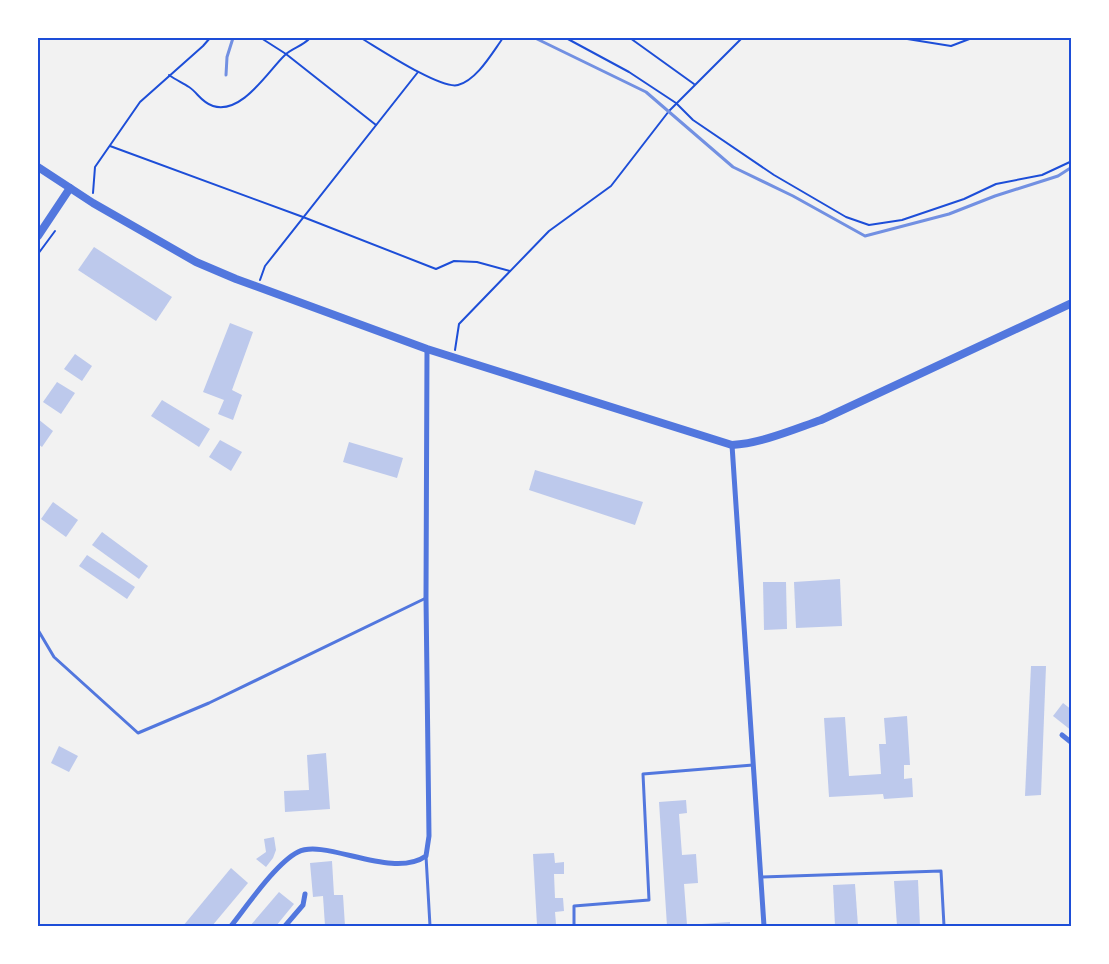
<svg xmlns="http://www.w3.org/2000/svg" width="1109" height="964" font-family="'Nunito Sans',sans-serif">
<rect width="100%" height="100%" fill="#f2f2f2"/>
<g fill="#bdc9ec">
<path d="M94,247L172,297L156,321L78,270Z"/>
<path d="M230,323L253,332L232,390L242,395L233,420L218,414L224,400L203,392Z"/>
<path d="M75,354L92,366L82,381L64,369Z"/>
<path d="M57,382L75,393L61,414L43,402Z"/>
<path d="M162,400L210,429L199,447L151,416Z"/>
<path d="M38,419L53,431L42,447L38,444Z"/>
<path d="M220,440L242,452L231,471L209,457Z"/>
<path d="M349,442L403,458L397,478L343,462Z"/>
<path d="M535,470L643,502L635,525L529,490Z"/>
<path d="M53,502L78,520L66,537L41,519Z"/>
<path d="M102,532L148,566L139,579L92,545Z"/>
<path d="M87,555L135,587L127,599L79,566Z"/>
<path d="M840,579L842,626L796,628L794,582Z"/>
<path d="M763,582H786L787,629L764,630Z"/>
<path d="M1031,666H1046L1041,795L1025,796Z"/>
<path d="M1063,703L1072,710V731L1053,716Z"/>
<path d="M907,716L910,765H904V779L912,778L913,797L884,799L883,794L829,797L824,718L845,717L849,776L881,774L879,744H886L884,718Z"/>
<path d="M59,746L78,756L69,772L51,763Z"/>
<path d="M326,753L330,809L285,812L284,791L309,790L307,755Z"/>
<path d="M686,800L687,813L679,814L682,855L696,854L698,883L684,884L687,925L730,922V926H667L659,802Z"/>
<path d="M274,837L276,850L273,858L266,867L256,859L266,852L264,839Z"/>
<path d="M554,853L555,863L564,862V874H554L555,898H563L564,911L555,912L556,924L537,925L533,854Z"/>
<path d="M332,861L334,895H343L345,926H325L323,896L313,897L310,863Z"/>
<path d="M231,868L248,883L212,926H183Z"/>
<path d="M918,880L920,926H897L894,881Z"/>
<path d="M855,884L858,926H835L833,885Z"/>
<path d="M279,892L294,904L276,926H250Z"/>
</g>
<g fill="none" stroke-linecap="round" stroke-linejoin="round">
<g stroke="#1d4ed8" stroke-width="2">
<path d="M261,38L286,54L376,125"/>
<path d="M361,38C378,48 441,90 458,85C477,80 492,53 503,38"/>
<path d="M566,38L629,72L676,103L693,120L774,175L846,217L869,225L902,220L964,199L996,184L1042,175L1072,161"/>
<path d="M630,38L694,84"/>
<path d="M901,38L951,46L972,38"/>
<path d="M169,75C176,80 183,83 189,87C198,93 201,102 213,106C242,115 268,71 285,55C292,48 303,46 310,38"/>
<path d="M110,146L303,217L436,269L454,261L477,262L510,271"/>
<path d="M93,193L95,167L140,102L203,46L210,38"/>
<path d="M38,254L55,231"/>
<path d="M260,280L265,266L418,72"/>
<path d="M455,350L459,324L549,231L611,186L669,111L742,38"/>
</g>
<g stroke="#5277de" stroke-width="3">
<path d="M38,630L54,657L138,733L209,703L426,598"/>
<path d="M426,856L430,926"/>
<path d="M761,877L941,871L944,926"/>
<path d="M574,926V906L649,900L643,774L753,765"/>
</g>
<g stroke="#5277de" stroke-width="5">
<path d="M732,445L764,926"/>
<path d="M1062,735L1072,743"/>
<path d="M231,926C247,906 276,863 298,852C325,838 392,880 426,856L429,836L426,598L427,349"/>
<path d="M285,926L303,905L305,894"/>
</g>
<g stroke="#5277de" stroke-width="8">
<path d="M38,167L93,203L196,262L236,279L427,349L732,445C762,443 792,430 821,420L1072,303"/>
<path d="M38,236L70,188"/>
</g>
<g stroke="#7290e2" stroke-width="3">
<path d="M535,38L646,92L733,167L793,196L865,236L949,214L995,196L1058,176L1072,167"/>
<path d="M226,75L227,57L233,38"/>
</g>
</g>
<rect width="1109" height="964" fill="none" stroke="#ffffff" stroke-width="78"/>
<rect x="39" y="39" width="1031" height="886" fill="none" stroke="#1d4ed8" stroke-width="2"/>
</svg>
